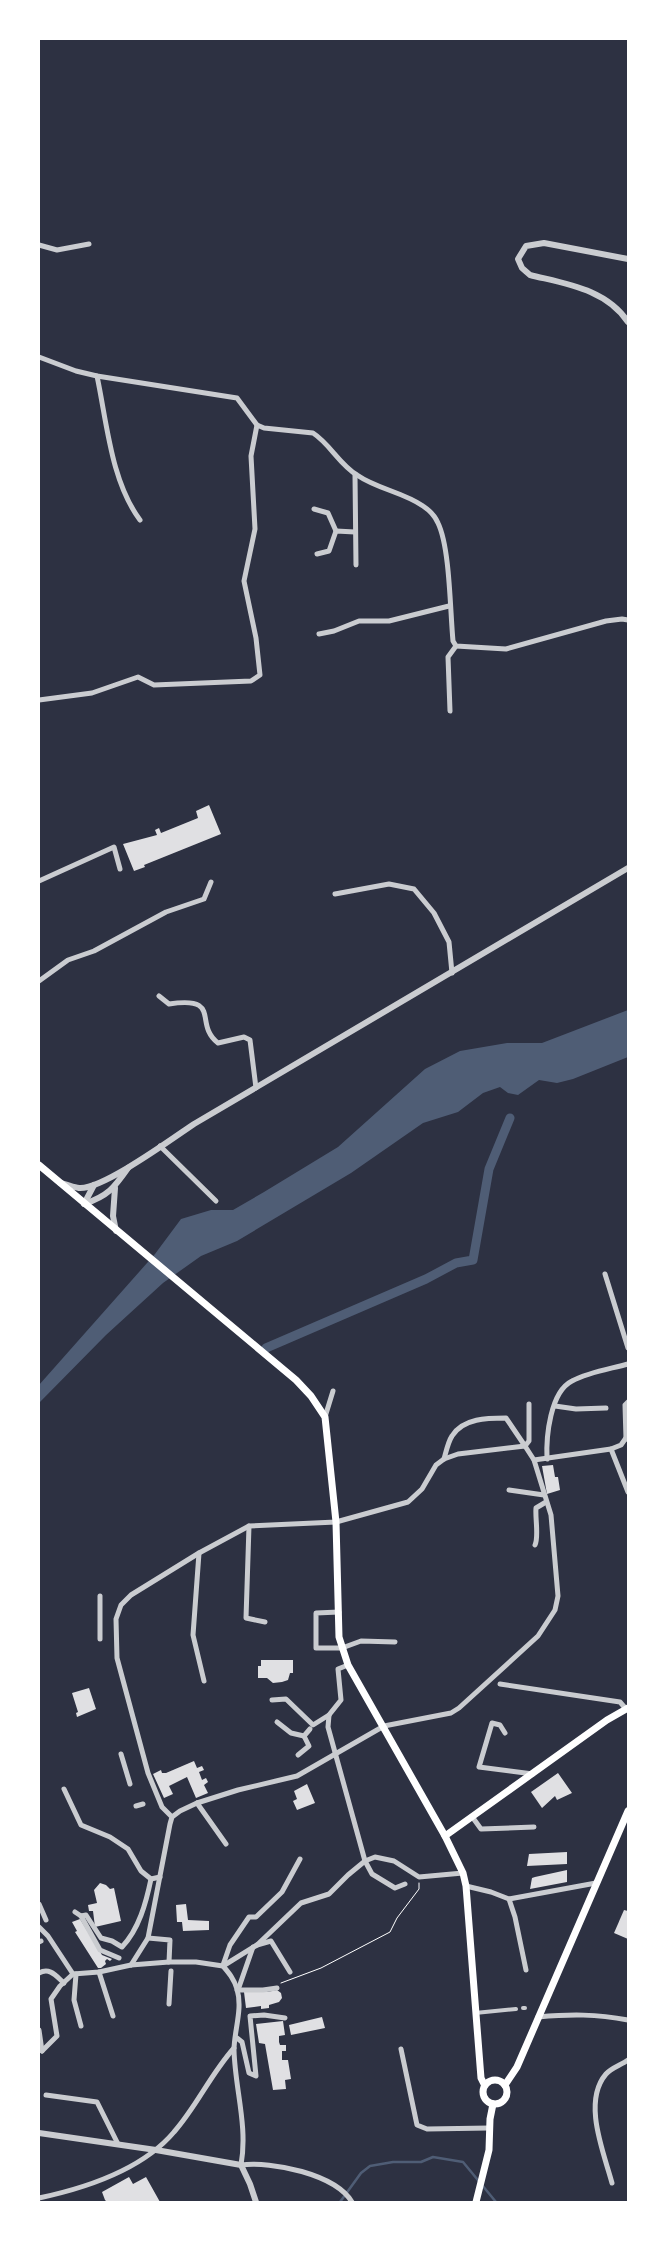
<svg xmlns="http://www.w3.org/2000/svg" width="667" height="2241" font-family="'Work Sans',sans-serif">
<rect width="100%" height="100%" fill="#2d3142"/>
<path fill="#4f5d75" d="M628,1010V1057L573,1079L557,1083L539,1080L518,1095L508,1093L500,1087L483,1093L458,1112L423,1123L351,1173L237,1241L201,1256L163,1283L106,1335L39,1403V1385L155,1254L181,1219L211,1210H233L264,1192L338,1147L425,1069L460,1051L507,1043H542Z"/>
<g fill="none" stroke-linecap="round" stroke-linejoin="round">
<path stroke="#4f5d75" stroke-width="2.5" d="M340,2202L361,2173L370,2166L393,2162H421L433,2157L463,2162L496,2202"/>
<path stroke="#4f5d75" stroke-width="9" d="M266,1348L426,1279L456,1263L473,1260L489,1169L510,1118"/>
</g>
<g fill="#e0e0e3">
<path d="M209,805L221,834L144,865L145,867L134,871L123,844L157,835L155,830L159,828L161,833L198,818L196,811Z"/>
<path d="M553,1465L555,1477H558L560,1490L547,1494L542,1466Z"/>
<path d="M261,1660H293V1673H290L288,1680L282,1682L273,1683L267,1678H258V1666H261Z"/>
<path d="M89,1688L96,1709L77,1717L76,1713L78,1712L72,1693Z"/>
<path d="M194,1761L197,1768L202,1766L204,1770L199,1772L202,1780L206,1778L208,1782L204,1785L208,1793L196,1798L187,1777L169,1786L173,1794L164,1798L153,1774L161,1770L162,1773H166Z"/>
<path d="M558,1773L572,1793L557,1800L555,1796L542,1808L531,1792Z"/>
<path d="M307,1784L315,1803L297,1810L293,1801L297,1799L294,1791Z"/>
<path d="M567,1852V1864L527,1866L529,1854Z"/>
<path d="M567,1870V1882L530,1889L532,1878L535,1877Z"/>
<path d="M100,1883L106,1885L110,1889L114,1888L121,1921L95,1927L93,1911H89L88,1905L97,1903L94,1890Z"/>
<path d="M186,1904L188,1920L209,1921V1930L183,1931L182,1922H177L176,1905Z"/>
<path d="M624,1910L628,1911V1939L614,1933Z"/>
<path d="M80,1919L102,1955L112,1959L110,1961L107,1959L105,1961L106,1964L101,1968H98L75,1932L77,1931L72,1922Z"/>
<path d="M266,1990L267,1992L277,1990L281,1993L282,1998L279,2002L269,2005V2008L261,2009V2006L246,2008L244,1992H266Z"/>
<path d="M322,2017L325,2028L291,2035L289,2025Z"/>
<path d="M283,2021L285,2035L279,2036V2042L280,2045H286V2051H282V2060H288L291,2079L285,2080L286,2089L273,2090L265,2044L259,2043L256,2024Z"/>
<path d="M129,2177L133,2184L146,2177L160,2202H107L105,2200L102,2192Z"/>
</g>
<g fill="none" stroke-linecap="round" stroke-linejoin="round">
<path stroke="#fff" stroke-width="1" d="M281,1983L321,1968L390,1932L397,1918L419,1889V1883"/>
<g stroke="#caccd0" stroke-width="4">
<path d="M523,2008H525"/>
<path d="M475,2013L516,2009"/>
</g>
<g stroke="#caccd0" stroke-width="5">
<path d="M39,245L57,250L89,244"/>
<path d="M39,357L76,371L97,376L237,398L257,425L264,428L313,433C330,444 339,464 357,475C377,489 403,492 423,506C429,510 435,516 438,523C450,548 450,610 453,641L456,646L506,649L606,621L622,619L628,620"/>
<path d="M97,376C107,423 111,481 140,520"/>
<path d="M355,475L356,565"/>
<path d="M314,509L328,513L336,531"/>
<path d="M317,554L329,551L336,531L355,532"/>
<path d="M319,634L334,631L359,621H389L449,606"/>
<path d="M39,700L92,693L138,677L154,685L251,681L260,675L256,638L244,581L255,529L251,456L257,425"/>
<path d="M450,711L448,657L456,646"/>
<path d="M39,881L114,847L120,869"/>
<path d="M335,894L389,884L414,889L434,913L449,942L452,973"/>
<path d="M39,981L68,960L94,951L166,912L204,899L211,882"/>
<path d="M159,996L169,1004C223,996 193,1024 218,1043L244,1037L250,1040L256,1088"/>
<path d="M160,1146L216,1201"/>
<path d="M605,1274L628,1348"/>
<path d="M555,1406L576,1409L606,1408"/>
<path d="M325,1417L333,1391"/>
<path d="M626,1439L625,1405L628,1402"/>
<path d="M525,1446L529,1441V1404"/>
<path d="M611,1449L628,1492"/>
<path d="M444,1459C446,1452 448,1442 452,1436C463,1418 488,1418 506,1418L525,1446"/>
<path d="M547,1459C546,1437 550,1392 572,1381C589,1372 610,1369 628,1364"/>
<path d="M534,1460L611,1449L621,1445L628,1435"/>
<path d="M509,1490L544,1495"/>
<path d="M249,1526L246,1618L265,1622"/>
<path d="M535,1545C539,1537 535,1518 536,1508L546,1502"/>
<path d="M199,1553L193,1635L204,1681"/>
<path d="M339,1612L316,1613V1648H342L361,1641L395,1642"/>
<path d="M100,1639V1596"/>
<path d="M348,1665L338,1669L341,1700L329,1715L328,1727L365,1861L372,1874L395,1888L405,1884"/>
<path d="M500,1684L620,1702L626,1709"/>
<path d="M272,1700L286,1699L313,1725L329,1715"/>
<path d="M277,1722L291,1733L304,1736"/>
<path d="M505,1733L500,1725L492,1723L479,1767L533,1774"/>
<path d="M304,1736L310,1729"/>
<path d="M121,1754L130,1784"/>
<path d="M298,1755L309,1746L304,1736"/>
<path d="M64,1789L81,1825L110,1837L128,1849L141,1871L151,1879"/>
<path d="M197,1803L226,1844"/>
<path d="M136,1806L143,1804"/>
<path d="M473,1818L481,1829L534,1827"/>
<path d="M466,1886L491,1892L509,1899L596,1883"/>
<path d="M509,1899L515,1917L526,1970"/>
<path d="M39,1904L46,1920"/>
<path d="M75,1912L81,1916L86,1915L101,1938L112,1941L122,1947C139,1929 146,1903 151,1879L160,1877"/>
<path d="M81,1916L100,1950L119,1958"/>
<path d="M39,1927L48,1936L73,1974L99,1972L131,1965L169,1962H196L223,1966L257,1945L301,1903L329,1894L348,1875L365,1861L375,1857L394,1861L419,1877L463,1873"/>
<path d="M148,1938L170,1940L169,1962"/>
<path d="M39,1942L41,1941"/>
<path d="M257,1945L271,1941L290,1972"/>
<path d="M131,1965L148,1938L170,1824L172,1817L180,1811L197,1803L238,1790L297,1776L384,1726L451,1713L459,1708L538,1636L555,1610L558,1596L551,1515L534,1460L525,1446L458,1454L444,1459L436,1465L422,1489L408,1502L336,1522L249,1526L199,1553L131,1595L121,1605L116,1619L117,1658L148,1773L162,1807L172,1817"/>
<path d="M223,1965L230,1945L249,1917H256L282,1892L300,1859"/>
<path d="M223,1966C229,1973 234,1979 237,1989C243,2009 234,2031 234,2050C235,2089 248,2126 241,2165C272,2161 335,2174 352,2202"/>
<path d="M99,1972L113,2016"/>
<path d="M39,1973C50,1967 56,1976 64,1983"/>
<path d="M76,1974L74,2000L81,2026"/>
<path d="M237,1990H263L277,1988"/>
<path d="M238,1990L253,1947"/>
<path d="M169,2004L171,1971"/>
<path d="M538,2017C571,2014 596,2014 628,2020"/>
<path d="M39,2030L42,2051"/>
<path d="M237,2038L242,2042L249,2073L256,2076L250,2016L264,2015L285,2018"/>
<path d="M401,2049L417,2125L427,2129L489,2128"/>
<path d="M42,2051L57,2036L51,1999L60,1986L73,1974"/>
<path d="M46,2095L97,2102L118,2144"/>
<path d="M612,2183C604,2153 582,2102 606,2074C611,2068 621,2065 628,2060"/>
<path d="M39,2198C86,2188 142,2170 174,2132C197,2106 210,2075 234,2048"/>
</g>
<g stroke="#caccd0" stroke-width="6">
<path d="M628,259L544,243L526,246L518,259L522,268L530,275C566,284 606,289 628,322"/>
<path d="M60,1183C66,1184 73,1187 79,1188C102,1190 173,1138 194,1124L628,868"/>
<path d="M115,1188L113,1216L116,1231"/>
<path d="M84,1204C108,1196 114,1188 128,1168"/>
<path d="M84,1204L94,1185"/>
<path d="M39,2133L156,2150L241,2165L250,2184L256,2202"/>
</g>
<g stroke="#fff" stroke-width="7">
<path d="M39,1165L296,1380L311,1396L325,1417L336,1522L339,1637L348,1665L445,1836L463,1873L466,1886L481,2078L484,2084"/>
<path d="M445,1836L607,1720L628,1708"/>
<circle cx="495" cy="2092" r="12"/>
<path d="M505,2085L517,2067L628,1811"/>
<path d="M476,2202L489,2150L490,2119L493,2104"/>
</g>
</g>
<rect width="667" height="2241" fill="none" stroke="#ffffff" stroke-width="80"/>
</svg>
